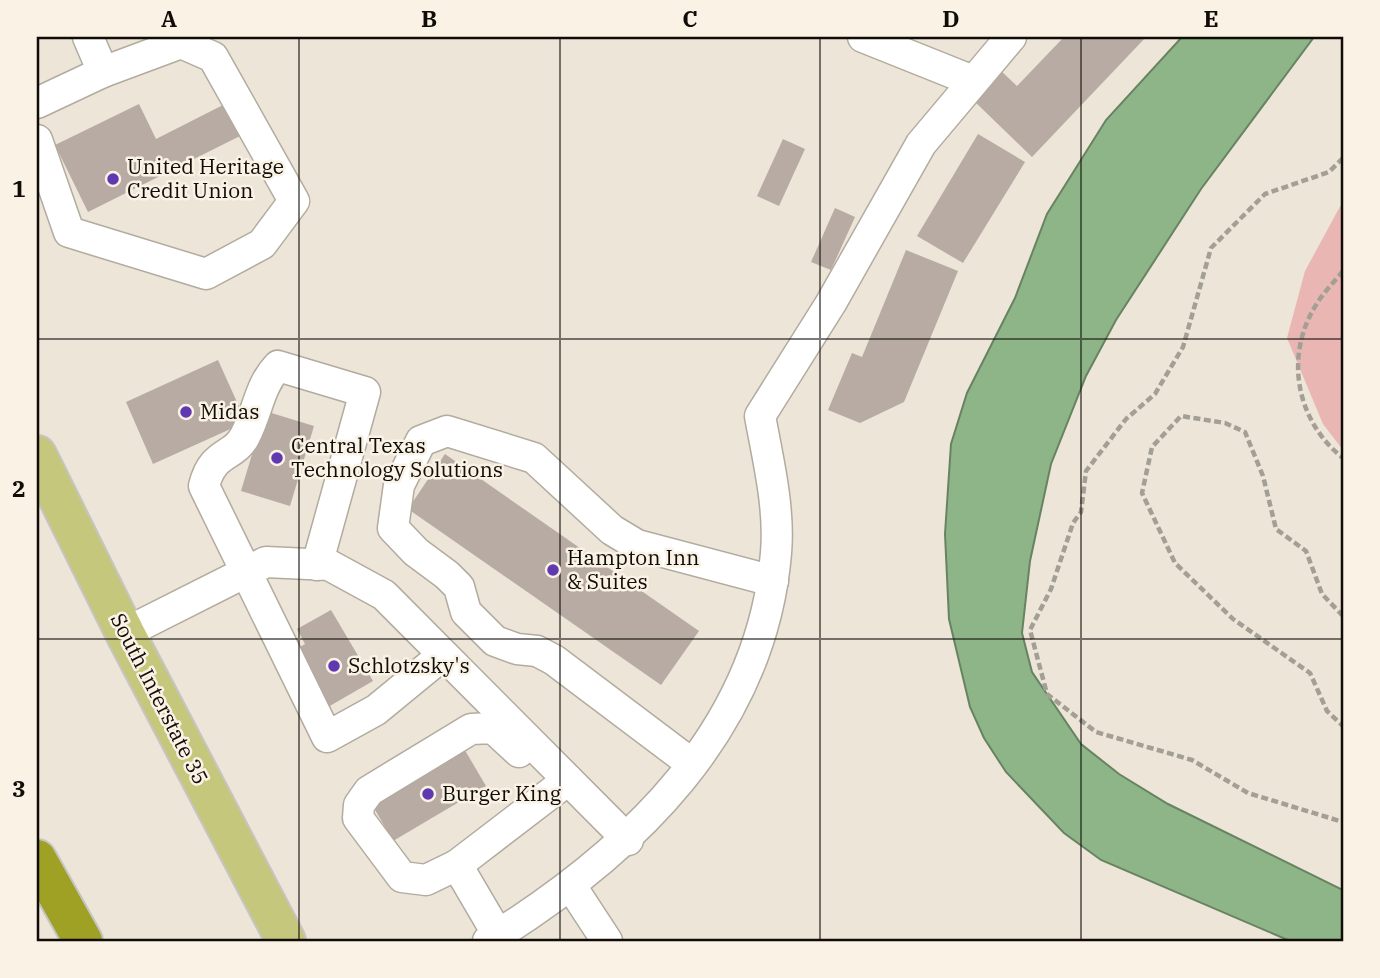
<svg xmlns="http://www.w3.org/2000/svg" width="1380" height="978" font-family="'IBM Plex Serif',serif">
<rect width="100%" height="100%" fill="#ece5d8"/>
<path fill="#eab6b3" d="M1343,201V450L1323,424L1287,338L1305,271Z"/>
<path fill="#8eb587" stroke="#688361" stroke-width="2" d="M1182,37H1314L1201,189L1116,320L1086,376L1051,464L1030,561L1022,633L1032,672L1081,744L1119,774L1168,804L1343,890V941H1290L1101,860L1064,833L1006,772L984,738L970,707L949,619L945,534L951,444L967,393L1015,298L1047,214L1106,120Z"/>
<g fill="#b8aba3">
<path d="M1064,37H1146L1032,157L972,99L1000,70L1017,86Z"/>
<path d="M227,103L242,135L88,212L55,145L139,104L156,139Z"/>
<path d="M978,134L1025,162L963,263L917,236Z"/>
<path d="M783,139L805,149L779,206L757,196Z"/>
<path d="M835,208L855,217L831,270L811,262Z"/>
<path d="M906,250L958,271L904,402L860,423L828,410L852,353L862,357Z"/>
<path d="M218,360L246,422L153,464L126,402Z"/>
<path d="M265,411L314,426L290,506L241,491Z"/>
<path d="M445,454L699,631L661,685L408,509Z"/>
<path d="M331,610L373,681L328,707L295,650L305,644L297,629Z"/>
<path d="M463,747L486,786L393,841L370,801Z"/>
</g>
<g fill="none" stroke-linecap="round" stroke-linejoin="round">
<defs>
<g id="minor">
<path d="M88,37L103,72"/>
<path d="M863,37L973,81"/>
<path d="M37,103L103,72L181,43L213,57L294,201L262,244L206,274L69,232L37,140"/>
<path d="M317,565L365,392L278,366C259,386 258,411 245,436C234,458 213,450 204,486L327,737L376,710L443,655"/>
<path d="M125,633L266,562L329,565L384,595L628,840"/>
<path d="M692,764L554,660L537,651L517,649L495,641L466,612L459,587L447,575L416,552L393,528L399,485L421,441L447,431L534,458L612,530L637,545L773,581"/>
<path d="M457,865L426,880L402,877L358,818L359,805L369,791L471,729L493,728L519,752"/>
<path d="M571,886L607,941"/>
<path d="M498,935L457,865L568,780"/>
<path d="M488,941C632,852 761,730 776,553C780,508 768,460 760,416L831,303L921,144L1011,37"/>
</g>
<path id="major" d="M37,455L125,633L286,941"/>
<path id="highway" d="M37,859L83,941"/>
</defs>
<use href="#minor" stroke="#b2ab9f" stroke-width="33"/>
<use href="#major" stroke="#c6c5c4" stroke-width="42"/>
<use href="#highway" stroke="#c6c5c4" stroke-width="42"/>
<g stroke="#a49f95" stroke-width="4.5" stroke-dasharray="7 3.5" stroke-linecap="butt">
<path d="M1343,158L1329,172L1265,194L1211,248L1183,347L1155,394L1126,419L1086,471L1081,512L1073,523L1051,589L1030,630L1047,694L1096,732L1192,760L1248,793L1343,822"/>
<path d="M1343,271C1334,282 1323,293 1316,305C1284,356 1296,421 1343,458"/>
<path d="M1343,616L1322,594L1306,551L1276,529L1263,476L1245,432L1225,423L1181,416L1152,447L1142,493L1175,563L1233,619L1310,673L1327,711L1343,726"/>
</g>
<use href="#minor" stroke="#fff" stroke-width="30"/>
<use href="#major" stroke="#c5c77c" stroke-width="38"/>
<use href="#highway" stroke="#9ea124" stroke-width="38"/>
</g>
<path fill="none" stroke="#100d09" stroke-width="2" stroke-opacity="0.55" d="M299,37V941M560,37V941M820,37V941M1081,37V941M37,339H1343M37,639H1343"/>
<g fill="#6038b0" stroke="#f9f2e5" stroke-width="2.5">
<circle cx="113" cy="179" r="7"/>
<circle cx="186" cy="412" r="7"/>
<circle cx="277" cy="458" r="7"/>
<circle cx="553" cy="570" r="7"/>
<circle cx="334" cy="666" r="7"/>
<circle cx="428" cy="794" r="7"/>
</g>
<g text-anchor="middle" stroke-width="5" stroke-linejoin="round" paint-order="stroke">
<g font-size="21" fill="#100d09" stroke="#f9f2e5" text-anchor="start">
<text x="127" y="174">United Heritage<tspan x="127" dy="24">Credit Union</tspan></text>
<text x="200" y="419">Midas</text>
<text x="291" y="453">Central Texas<tspan x="291" dy="24">Technology Solutions</tspan></text>
<text x="567" y="565">Hampton Inn<tspan x="567" dy="24">&amp; Suites</tspan></text>
<text x="348" y="673">Schlotzsky's</text>
<text x="442" y="801">Burger King</text>
</g>
<g font-size="21" fill="#100d09" stroke="#f9f2e5">
<text transform="translate(159 699) rotate(63)" y="7">South Interstate 35</text>
</g>
</g>
<rect width="1380" height="978" fill="none" stroke="#f9f2e5" stroke-width="77"/>
<rect x="38" y="38" width="1304" height="902" fill="none" stroke="#100d09" stroke-width="2.5"/>
<g font-size="23" text-anchor="middle" font-weight="bold" fill="#100d09">
<text x="169" y="27">A</text>
<text x="429" y="27">B</text>
<text x="690" y="27">C</text>
<text x="951" y="27">D</text>
<text x="1211" y="27">E</text>
<text x="19" y="197">1</text>
<text x="19" y="497">2</text>
<text x="19" y="797">3</text>
</g>
</svg>
